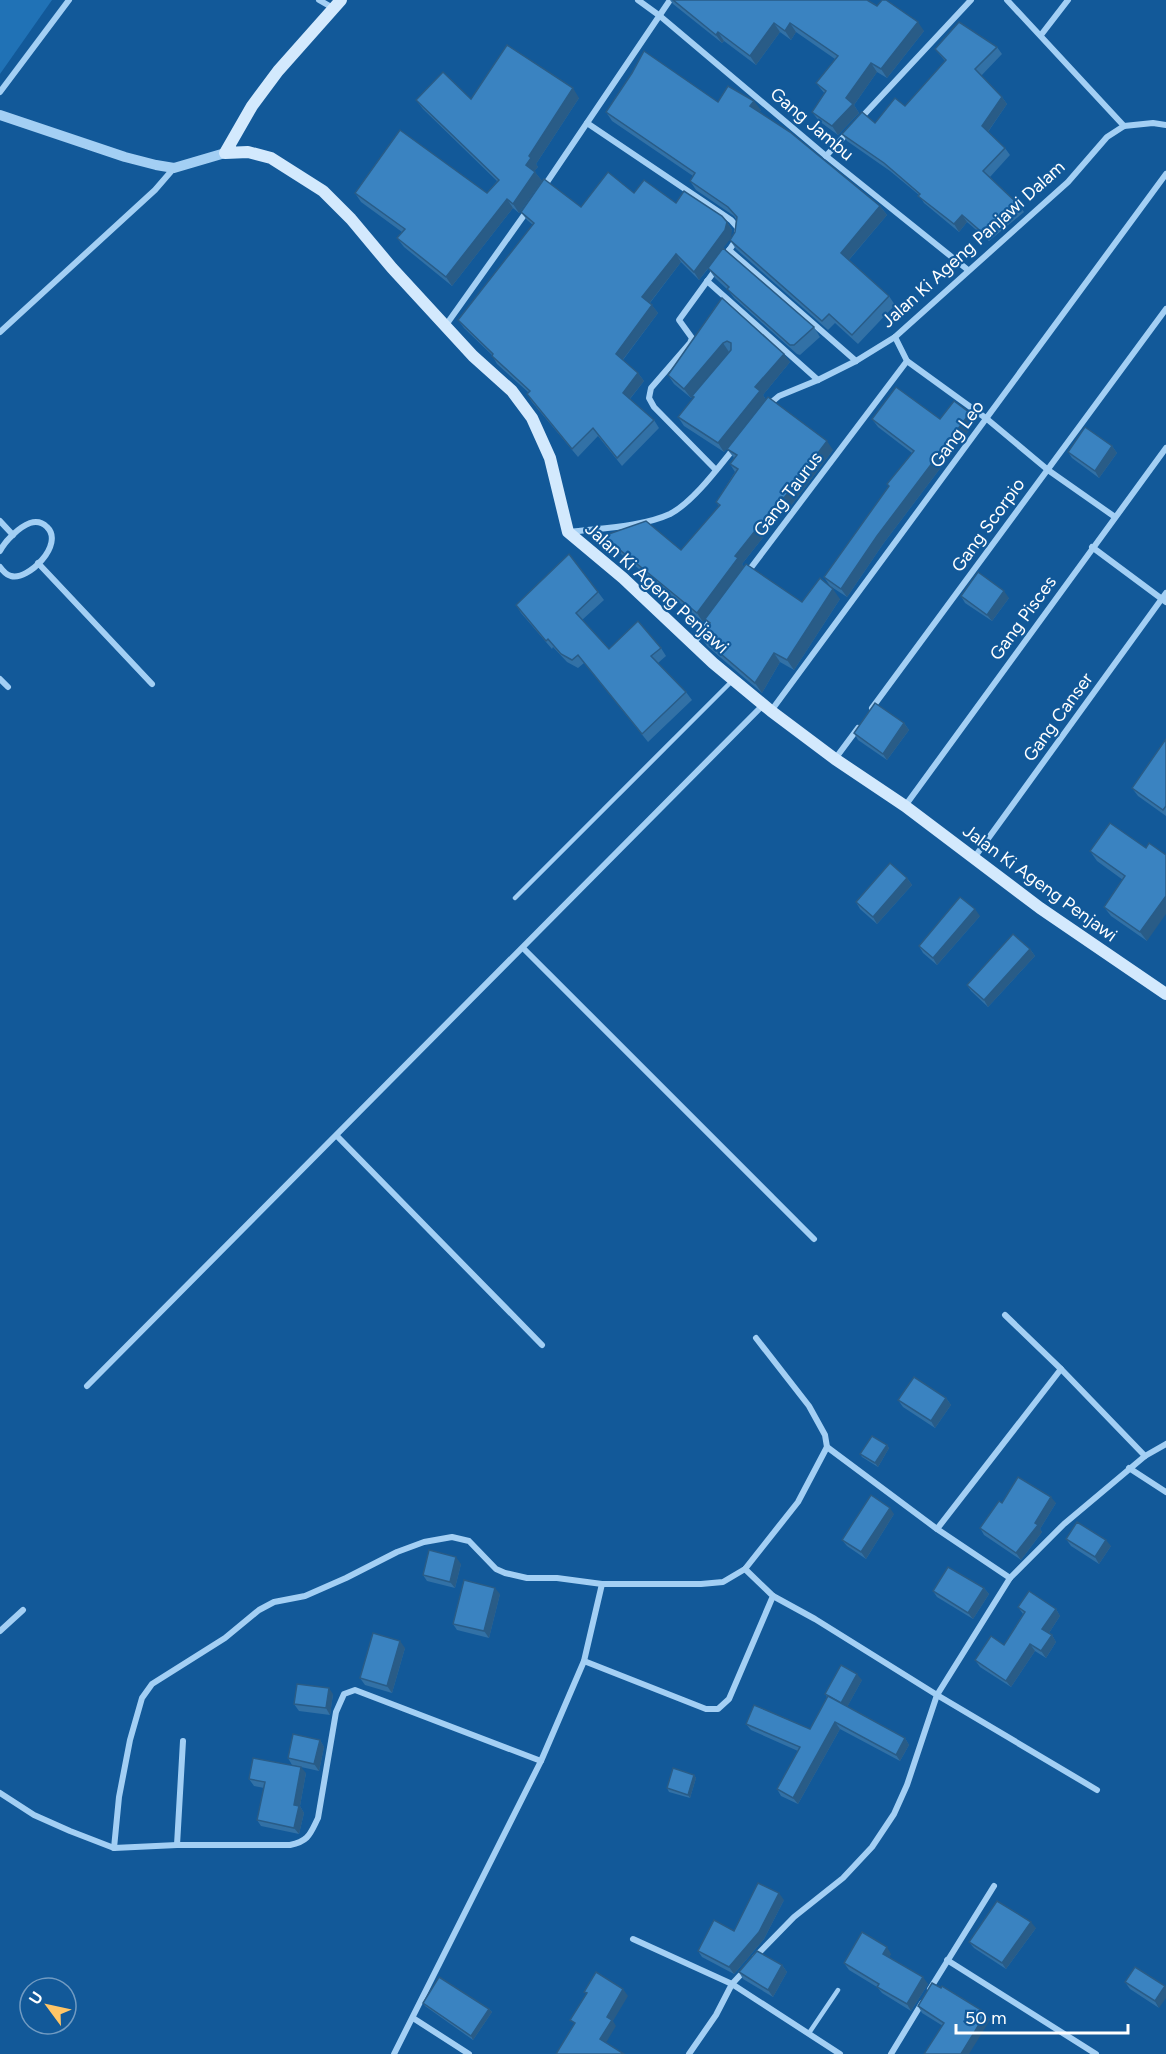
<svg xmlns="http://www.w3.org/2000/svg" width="1166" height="2054" font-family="Figtree,sans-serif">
<rect width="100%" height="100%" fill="#125999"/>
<path fill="#2072b6" d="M0,0H52L0,74Z"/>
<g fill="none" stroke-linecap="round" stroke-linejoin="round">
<g stroke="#a3cff4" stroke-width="4.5">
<path d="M515,898L733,680"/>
<path d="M809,2033L838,1990"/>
</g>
<g stroke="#a3cff4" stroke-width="6">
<path d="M319,0L333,8"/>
<path d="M638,0L660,16L826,156L968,270"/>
<path d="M1007,0L1124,126"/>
<path d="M1041,35L1068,0"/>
<path d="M0,92L69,0"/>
<path d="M859,120L971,0"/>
<path d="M587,123L731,220L738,228L736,240L724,258"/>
<path d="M826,156L848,132"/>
<path d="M543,188L670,0"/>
<path d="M729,250L856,361"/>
<path d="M707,281L818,380"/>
<path d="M446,325L527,211"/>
<path d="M0,332L155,190L174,168"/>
<path d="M895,337L907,361L987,419L1048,470L1115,517"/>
<path d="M767,406L779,396L818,380L856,361L895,337L1068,182L1107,137L1124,126L1153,123L1166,125"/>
<path d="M716,470L654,407L649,398L651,388L690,343L692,338L679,320L716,269"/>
<path d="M0,521L13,535"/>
<path d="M569,532C599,528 642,527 670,514C693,502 718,468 735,447"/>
<path d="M1092,547L1166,602"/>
<path d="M0,551C5,541 19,527 30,523C36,521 42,522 47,527C65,544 28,581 11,576C6,575 3,571 0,567"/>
<path d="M38,563L152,684"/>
<path d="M747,573L907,361"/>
<path d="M693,644L712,619"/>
<path d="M0,679L8,687"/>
<path d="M872,708L1166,309"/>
<path d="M771,711L1166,174"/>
<path d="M835,759L858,728"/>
<path d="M905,806L1166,448"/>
<path d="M974,858L1166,593"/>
<path d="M523,948L814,1239"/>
<path d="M337,1136L542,1345"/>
<path d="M1005,1315L1061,1369L1145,1456"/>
<path d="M87,1386L763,705"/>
<path d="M827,1447L937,1529L1010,1578"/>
<path d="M1129,1468L1166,1492"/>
<path d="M937,1529L1061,1369"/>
<path d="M773,1596L815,1619L937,1695L1097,1790"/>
<path d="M0,1631L23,1610"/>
<path d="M584,1661L706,1709H718L729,1699L773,1596L745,1569"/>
<path d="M0,1793L34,1815L70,1831L114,1848L177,1845H290C309,1841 310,1834 318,1818L336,1712L344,1694L355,1690L541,1761"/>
<path d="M177,1845L183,1741"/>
<path d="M114,1848L119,1797L130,1740L142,1698L152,1684L225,1638L259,1610L274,1602L305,1596L346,1578L397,1552L424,1542L452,1537L469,1541L496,1569L505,1573L527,1578H557L602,1584H701L723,1582L745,1569L798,1502L827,1447L825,1435L809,1406L756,1338"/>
<path d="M633,1939L732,1984L840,2054"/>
<path d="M755,1957L794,1917L843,1878L872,1847L894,1814L907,1785L937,1695L1010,1578L1064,1524L1145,1456L1166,1444"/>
<path d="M947,1960L1096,2054"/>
<path d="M930,1989L994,1886"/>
<path d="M413,2018L469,2054"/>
<path d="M394,2054L541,1761L584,1661L602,1584"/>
<path d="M689,2054L716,2015L732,1984L745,1970"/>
<path d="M891,2054L922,2003"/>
</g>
<path stroke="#a3cff4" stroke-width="10" d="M0,115L125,157L156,165L174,168L225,153"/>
<path stroke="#d3e9fd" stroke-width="12" d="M341,0L278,71L252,106L225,153L248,152L271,158L323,191L351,219L392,268L473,356L512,391L532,418L550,458L568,532L623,578L713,663L771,711L835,759L905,806L1040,908L1166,994"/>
</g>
<g fill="#3271a6">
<path d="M670,0H867L924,31L887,78L877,72L854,105L859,113L838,135L819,121L812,112L825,94L816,83L835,59L796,32L791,40L780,32L756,65L724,41L722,43L673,4Z"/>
<path d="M997,47L1002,54L981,76L1002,97L1007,104L988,132L1005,148L1010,155L990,177L1018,204L1024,212L989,241L967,222L959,232L924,203L919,195L890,171L847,141L842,134L875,123L905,106L945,61L935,49Z"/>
<path d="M579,98L536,164L538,167L534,171L542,181L519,213L513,208L452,286L404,247L397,238L402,232L361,202L355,193H487L497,181L423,109L416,100Z"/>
<path d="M718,102L761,110L759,112L880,206L887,215L849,260L889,296L895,305L858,344L835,323L828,330L736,249L730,240L735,232L736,219L734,216L696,190L690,181L693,176L612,121L606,112Z"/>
<path d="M634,193L676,203L727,222L732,230L723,248L814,327L820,337L800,355L797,354L734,298L728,290L715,278L708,268L715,260L699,280L681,262L650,303L658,313L623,360L638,373L644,381L630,399L654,420L659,428L622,466L598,436L578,457L532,402L527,394L528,392L497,364L492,355L464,328L458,320L533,225L527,220L521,212L581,207Z"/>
<path d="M722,298L790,362L763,395L766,400L724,452L684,426L678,417L694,397L692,396L729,352L691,398L674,384L668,375Z"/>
<path d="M970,413L976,421L883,544L847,597L830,586L824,577L889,487L887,484L912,453L878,427L872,419H940Z"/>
<path d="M1112,446L1117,453L1099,478L1072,458L1068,452Z"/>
<path d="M727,449L833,450L790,507L788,506L742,564L744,567L802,602L840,599L794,670L780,662L762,693L707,646L700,636L709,625L705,619L703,622L610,545L603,536L681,550L719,506L716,502L735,472L730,464L734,458Z"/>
<path d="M598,592L604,600L582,620L609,649L661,648L666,656L658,663L686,692L692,700L648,742L584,663L578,668L567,662L553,647L552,649L521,613L516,605Z"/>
<path d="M961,596L1009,598L992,621L965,603Z"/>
<path d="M904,723L909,730L887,760L858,740L854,733Z"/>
<path d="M1166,739V816L1138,796L1132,788Z"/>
<path d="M1146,848L1147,941L1111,916L1104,907L1123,880L1097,861L1090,851Z"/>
<path d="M907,878L912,885L877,924L860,909L856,902Z"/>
<path d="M980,916L937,965L923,953L919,946Z"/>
<path d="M1030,949L1035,956L988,1007L971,991L967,985Z"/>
<path d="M946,1398L951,1405L935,1428L903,1407L898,1400Z"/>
<path d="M887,1445L889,1448L878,1467L862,1457L860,1454Z"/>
<path d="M1002,1503H1056L1040,1529L1042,1532L1021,1560L984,1535L980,1528Z"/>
<path d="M894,1514L866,1559L847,1546L842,1540Z"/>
<path d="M1066,1539L1111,1546L1099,1564L1071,1546Z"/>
<path d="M461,1564L455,1588L427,1581L423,1575Z"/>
<path d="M984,1588L989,1594L973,1619L937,1597L933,1591Z"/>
<path d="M500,1594L489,1638L457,1630L453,1624Z"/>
<path d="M1018,1607L1056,1609L1060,1616L1049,1633L1052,1635L1056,1642L1046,1658L1035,1651L1011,1687L980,1667L975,1660L1004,1645L1023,1614Z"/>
<path d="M405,1648L392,1693L365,1685L360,1678Z"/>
<path d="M862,1680L847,1707L905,1738L909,1745L900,1761L840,1729L798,1804L781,1796L777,1789L798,1751L751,1730L746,1724L810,1729L827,1697L825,1694Z"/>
<path d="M333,1694L330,1715L299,1711L294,1704Z"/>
<path d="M320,1740L324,1747L319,1771L292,1765L288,1758Z"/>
<path d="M306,1773L300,1806L304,1813L299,1834L261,1826L257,1820L264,1788L254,1786L249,1779Z"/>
<path d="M694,1775L696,1778L690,1798L669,1792L667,1788Z"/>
<path d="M784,1900L764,1939L734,1974L702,1957L698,1951L734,1931Z"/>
<path d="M1036,1928L1006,1969L974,1948L969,1942Z"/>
<path d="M891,1954L889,1957L928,1984L911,2011L882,1993L877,1987L849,1970L844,1963Z"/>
<path d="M782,1965L787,1972L773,1997L743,1979L739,1972Z"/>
<path d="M1135,1967L1159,2008L1130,1989L1125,1982Z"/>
<path d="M423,2003L489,2009L492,2012L473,2040L425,2006Z"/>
<path d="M918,2006L986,2013L990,2020L943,2026L922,2013Z"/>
</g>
<g fill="#295c87">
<path d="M918,22L924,31L887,78L881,69Z"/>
<path d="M774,23L780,32L756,65L750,56Z"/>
<path d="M790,23L796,32L791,40L785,31Z"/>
<path d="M718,32L724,41L722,43L716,35Z"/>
<path d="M871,63L877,72L854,105L859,113L838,135L832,126L846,98Z"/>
<path d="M573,88L579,98L536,164L538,167L532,174L526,165L529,156Z"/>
<path d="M1002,97L1007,104L987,133L982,126Z"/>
<path d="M754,101L761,110L756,115L750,106Z"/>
<path d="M535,172L542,181L519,213L513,204Z"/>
<path d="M507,199L513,208L452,286L446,277Z"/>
<path d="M880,206L887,215L847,262L841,253Z"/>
<path d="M962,215L967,222L959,232L954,224Z"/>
<path d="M727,222L732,230L731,238L699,280L694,272Z"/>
<path d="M676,254L681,262L648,305L642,297Z"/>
<path d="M652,305L658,313L621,362L616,354Z"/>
<path d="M723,343L729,352L691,398L684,389Z"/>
<path d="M784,354L790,362L763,395L766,400L724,452L718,443L755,387Z"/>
<path d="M638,373L644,381L628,401L623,393Z"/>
<path d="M970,413L976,421L883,544L847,597L841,589L877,536Z"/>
<path d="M827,441L833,450L790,507L784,498Z"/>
<path d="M1112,446L1117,453L1099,478L1095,471Z"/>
<path d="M782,497L788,506L742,564L744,567L703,622L697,613L735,556Z"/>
<path d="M833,589L840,599L794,670L787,660Z"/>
<path d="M1004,591L1009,598L992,621L987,615Z"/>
<path d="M774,653L780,662L762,693L755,683Z"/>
<path d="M904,723L909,730L887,760L883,754Z"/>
<path d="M907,878L912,885L877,924L873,917Z"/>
<path d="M1166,896V914L1147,941L1140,932Z"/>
<path d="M975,909L980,916L937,965L933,958Z"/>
<path d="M1030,949L1035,956L988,1007L984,1000Z"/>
<path d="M946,1398L951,1405L935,1428L931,1421Z"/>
<path d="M887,1445L889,1448L878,1467L875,1463Z"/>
<path d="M1051,1497L1056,1503L1040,1529L1042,1532L1021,1560L1016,1553Z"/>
<path d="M890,1508L894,1514L866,1559L861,1552Z"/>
<path d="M1106,1540L1111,1546L1099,1564L1095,1557Z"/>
<path d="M456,1557L461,1564L455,1588L450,1582Z"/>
<path d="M495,1588L500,1594L489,1638L484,1631Z"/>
<path d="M984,1588L989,1594L973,1619L968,1613Z"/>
<path d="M1056,1609L1060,1616L1047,1636L1042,1629Z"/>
<path d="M1052,1635L1056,1642L1046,1658L1041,1651Z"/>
<path d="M400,1641L405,1648L392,1693L387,1686Z"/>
<path d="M1030,1644L1035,1651L1011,1687L1006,1681Z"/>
<path d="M857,1674L862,1680L846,1709L841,1703Z"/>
<path d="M329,1688L333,1694L330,1715L326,1708Z"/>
<path d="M835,1722L840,1729L798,1804L793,1798Z"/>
<path d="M905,1738L909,1745L900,1761L896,1755Z"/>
<path d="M320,1740L324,1747L319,1771L314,1764Z"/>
<path d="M301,1767L306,1773L300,1806L304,1813L299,1834L294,1828V1805Z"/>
<path d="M694,1775L696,1778L690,1798L688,1795Z"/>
<path d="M779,1893L784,1900L764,1939L734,1974L729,1967Z"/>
<path d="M1031,1922L1036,1928L1006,1969L1002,1963Z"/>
<path d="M887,1947L891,1954L888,1960L883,1954Z"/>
<path d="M782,1965L787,1972L773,1997L768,1990Z"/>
<path d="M923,1977L928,1984L911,2011L907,2004Z"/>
<path d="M1165,1986L1166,1987V1998L1159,2008L1155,2001Z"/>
<path d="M623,1989L628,1996L613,2021L616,2026L604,2046L600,2039L607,2017Z"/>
<path d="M489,2009L492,2012L473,2040L471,2036Z"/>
<path d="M986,2013L990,2020L969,2054H961Z"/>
</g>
<g fill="#3a83c1" stroke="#295c87" stroke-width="1.5">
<path d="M673,0H867L877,6L882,0H886L918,22L881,69L871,63L846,98L853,104L832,126L812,112L826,91L816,83L838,56L790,23L785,31L774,23L750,56L718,32L716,35Z"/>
<path d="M959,22L997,47L975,69L1002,97L982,126L1005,148L983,171L1018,204L984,234L962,215L954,224L918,196L920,194L884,163L842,134L862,112L875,123L895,98L905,106L946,60L935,49Z"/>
<path d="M507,45L573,88L529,156L531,158L526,165L535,172L513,204L507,199L446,277L397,238L405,229L355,193L400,130L487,193L499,180L416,100L443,72L471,99Z"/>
<path d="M644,51L718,102L728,86L754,101L750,106L790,132L880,206L841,253L889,296L852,335L829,314L822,321L730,240L735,232L737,217L728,207L690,181L695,173L606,112L632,73Z"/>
<path d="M608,172L634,193L644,180L676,203L684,191L722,216L727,222L725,230L694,272L676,254L642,297L652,305L616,354L638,373L623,393L654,420L617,458L593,428L572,449L527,394L530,391L492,356L493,354L458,320L534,223L521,212L544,179L581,207Z"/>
<path d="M723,248L814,327L794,345H790L727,289L729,287L708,268Z"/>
<path d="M722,298L784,354L755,387L760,391L718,443L678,417L694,397L692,396L731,350V343L727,341L723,343L684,389L668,375Z"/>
<path d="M896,387L940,419L954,401L970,413L877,536L841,589L824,577L889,486L887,484L914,451L872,419Z"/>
<path d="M768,397L827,441L784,498L782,497L735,556L738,558L697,613L603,536L646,521L681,550L720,505L716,502L738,469L730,464L737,455L727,449Z"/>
<path d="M1085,427L1112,446L1095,471L1068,452Z"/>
<path d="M569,554L598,592L576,613L609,649L638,621L661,648L651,656L686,692L642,734L578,655L572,660L561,654L548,639L546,641L516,605Z"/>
<path d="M746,564L802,602L820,578L833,589L787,660L774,653L755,683L700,636L710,623L705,619Z"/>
<path d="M978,572L1004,591L987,615L961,596Z"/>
<path d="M875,703L904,723L883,754L854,733Z"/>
<path d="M1166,739V806L1163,810L1132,788Z"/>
<path d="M1110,823L1146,848L1149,843L1166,855V896L1140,932L1104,907L1125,876L1090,851Z"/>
<path d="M890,863L907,878L873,917L856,902Z"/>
<path d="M960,897L975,909L933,958L919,946Z"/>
<path d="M1013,934L1030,949L984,1000L967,985Z"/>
<path d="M914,1377L946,1398L931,1421L898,1400Z"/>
<path d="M872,1436L887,1445L875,1463L860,1454Z"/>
<path d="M1018,1477L1051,1497L1035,1523L1038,1525L1016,1553L980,1528L999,1501L1002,1503Z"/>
<path d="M871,1495L890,1508L861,1552L842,1540Z"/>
<path d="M1077,1522L1106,1540L1095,1557L1066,1539Z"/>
<path d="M429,1550L456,1557L450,1582L423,1575Z"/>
<path d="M948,1567L984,1588L968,1613L933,1591Z"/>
<path d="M464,1580L495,1588L484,1631L453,1624Z"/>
<path d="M1029,1591L1056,1609L1042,1629L1052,1635L1041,1651L1030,1644L1006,1681L975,1660L991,1636L1004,1645L1025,1612L1018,1607Z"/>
<path d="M373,1633L400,1641L387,1686L360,1678Z"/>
<path d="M841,1665L857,1674L841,1703L825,1694Z"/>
<path d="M297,1684L329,1688L326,1708L294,1704Z"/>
<path d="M828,1696L905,1738L896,1755L835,1722L793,1798L777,1789L800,1747L746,1724L754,1705L810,1729Z"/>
<path d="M293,1734L320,1740L314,1764L288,1758Z"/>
<path d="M253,1758L301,1767L294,1805L299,1806L294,1828L257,1820L265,1782L249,1779Z"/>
<path d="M673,1768L694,1775L688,1795L667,1788Z"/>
<path d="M758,1883L779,1893L759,1932L729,1967L698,1951L714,1920L734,1931Z"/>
<path d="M997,1901L1031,1922L1002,1963L969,1942Z"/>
<path d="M862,1932L887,1947L883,1954L923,1977L907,2004L877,1987L879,1984L844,1963Z"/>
<path d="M757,1951L782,1965L768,1990L739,1972Z"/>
<path d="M1135,1967L1165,1986L1155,2001L1125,1982Z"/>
<path d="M596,1972L623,1989L607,2017L612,2020L600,2039L624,2054H556L575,2023L570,2020L587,1993L584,1992Z"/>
<path d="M439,1977L489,2009L471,2036L423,2003Z"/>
<path d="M932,1983L941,1988L942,1986L986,2013L961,2054H924L944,2023L918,2006Z"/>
</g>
<g text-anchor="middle" stroke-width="4.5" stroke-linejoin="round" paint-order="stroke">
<g font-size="18" fill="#fff" stroke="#125999">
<text transform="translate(812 124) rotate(40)" y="6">Gang Jambu</text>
<text transform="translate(973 244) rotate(-42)" y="6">Jalan Ki Ageng Panjawi Dalam</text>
<text transform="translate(957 434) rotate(-54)" y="6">Gang Leo</text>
<text transform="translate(788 494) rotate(-53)" y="6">Gang Taurus</text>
<text transform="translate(988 525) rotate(-54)" y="6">Gang Scorpio</text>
<text transform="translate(657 588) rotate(42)" y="6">Jalan Ki Ageng Penjawi</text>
<text transform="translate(1023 618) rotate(-54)" y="6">Gang Pisces</text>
<text transform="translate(1058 717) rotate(-54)" y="6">Gang Canser</text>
<text transform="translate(1040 883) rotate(36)" y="6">Jalan Ki Ageng Penjawi</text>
</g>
</g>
<g transform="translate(48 2006) rotate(303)"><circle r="28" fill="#125999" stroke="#719bc2" stroke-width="1.5"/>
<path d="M0-4.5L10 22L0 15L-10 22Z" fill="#ffc566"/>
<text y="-9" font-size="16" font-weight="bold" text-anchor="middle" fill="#ffffff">U</text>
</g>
<path d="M956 2024v9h172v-9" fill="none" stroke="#ffffff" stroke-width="3"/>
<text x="965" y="2024" font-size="18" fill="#ffffff" stroke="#125999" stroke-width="4.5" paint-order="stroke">50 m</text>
</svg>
